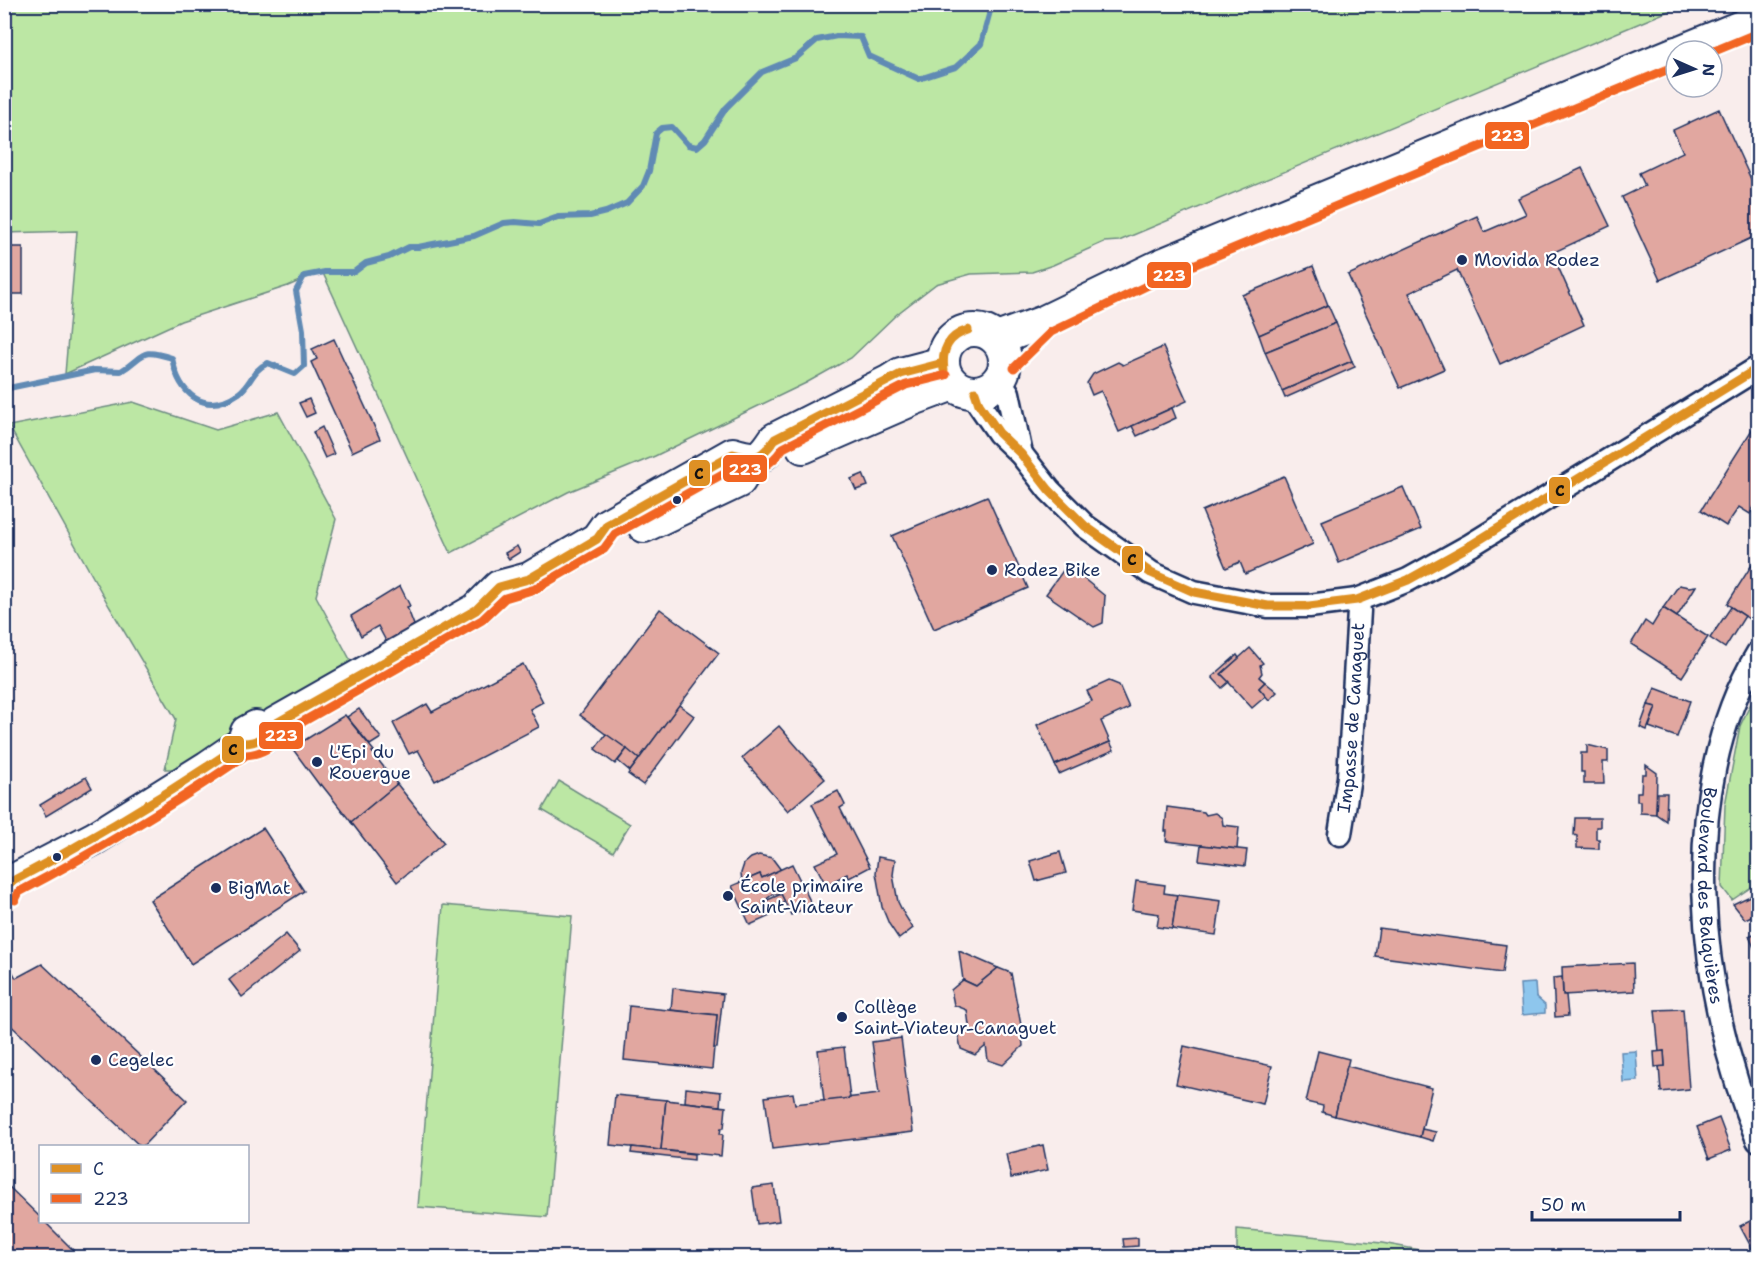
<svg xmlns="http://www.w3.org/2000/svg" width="1763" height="1262" font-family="'Shantell Sans',sans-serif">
<rect width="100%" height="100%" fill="#f9edec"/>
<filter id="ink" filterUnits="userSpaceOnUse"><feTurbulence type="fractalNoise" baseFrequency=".0167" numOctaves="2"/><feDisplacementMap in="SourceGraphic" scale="12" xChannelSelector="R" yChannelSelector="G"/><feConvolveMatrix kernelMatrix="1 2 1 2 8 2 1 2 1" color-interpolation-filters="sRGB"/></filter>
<g filter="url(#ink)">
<g fill="#bce7a4" stroke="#6c8b81" stroke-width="1.5">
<path d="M4,5L5,4L1683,5L1119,241L1104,242L1053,265L1032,272L971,274L936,284L897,314L851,358L806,383L655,456L568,492L451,553L322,271L288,286L181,321L65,374L77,231L5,233Z"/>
<path d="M133,402L216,430L278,412L336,519L316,596L353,665L174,769H165L176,719L109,606L9,426Z"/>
<path d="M1758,689V887L1756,884L1732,900L1722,887L1725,805L1740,726Z"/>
<path d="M559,781L630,824L613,852L542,810Z"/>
<path d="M443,905L572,916L547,1217L418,1207Z"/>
<path d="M1237,1229L1382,1243L1458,1257H1237Z"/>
</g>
<g fill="#8ec6ed" stroke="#608ab4" stroke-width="1.5">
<path d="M1535,983L1536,997L1545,1005V1013L1522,1015L1520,984Z"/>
<path d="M1636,1051L1638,1081L1623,1082L1621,1052Z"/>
</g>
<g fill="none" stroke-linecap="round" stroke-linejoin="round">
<path stroke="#608ab4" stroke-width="6" d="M4,389L95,370L121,371C146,356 138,347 172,358C179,394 204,417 239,393C251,384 252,370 268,363L295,374L304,366L303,330L296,291L304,276L325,272H354L366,263L389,257L409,247H418L474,236L504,223L515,222L539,224L558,217L590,216L606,212L627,203L643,186L649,171L656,133L662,128L672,127L688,145L697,147L705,140L726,108L762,72L796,58L817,40L837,36L861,37L869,56L919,79L956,67L981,44L992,4"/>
</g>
<g fill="#e1a7a0" stroke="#1b2f5e" stroke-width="1.5">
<path d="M1719,109L1755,188L1758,186V235L1660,280L1622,197L1645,186L1639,173L1683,152L1673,130Z"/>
<path d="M1582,168L1610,226L1552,253L1584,325L1500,364L1457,270L1409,293L1444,369L1400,388L1348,275L1477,216L1484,232L1526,214L1518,198Z"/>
<rect x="4" y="247" width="19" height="47"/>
<path d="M1313,266L1328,305L1259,335L1242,295Z"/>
<path d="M1328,305L1336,323L1265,352L1259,335Z"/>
<path d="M1336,323L1352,361L1282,391L1265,352Z"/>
<path d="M334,339L380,439L352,452L311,362L317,359L312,349Z"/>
<path d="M1163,347L1187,401L1119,432L1101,391L1092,395L1087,383L1093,374L1118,362L1123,365Z"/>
<path d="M1352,361L1355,367L1285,398L1282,391Z"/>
<path d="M309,399L315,413L306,417L299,403Z"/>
<path d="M1172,408L1176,418L1137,436L1132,426Z"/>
<path d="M1758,420V500L1750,514L1739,507L1726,526L1701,510Z"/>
<path d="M322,427L334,454L325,458L313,432Z"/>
<path d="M863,474L868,486L856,490L851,479Z"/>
<path d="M1284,476L1313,544L1245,574L1240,562L1226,568L1202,511Z"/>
<path d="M1403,487L1421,529L1339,563L1322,521Z"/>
<path d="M987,496L1028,588L934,629L892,536Z"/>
<path d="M517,546L520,552L509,559L505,553Z"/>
<path d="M1758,555V610L1752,621L1727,604Z"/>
<path d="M1067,565L1105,596L1103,623L1094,627L1046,594Z"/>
<path d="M1679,585L1689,587L1696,586L1677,617L1663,608Z"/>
<path d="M400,586L410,606L407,607L414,625L387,643L378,626L361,636L351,616Z"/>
<path d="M1731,607L1745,616L1725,648L1710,638Z"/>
<path d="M1663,608L1708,637L1682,677L1631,644L1645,621L1652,626Z"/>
<path d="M660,609L719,653L639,759L580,715Z"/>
<path d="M1250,648L1263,663L1260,665L1262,673L1259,677L1265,682L1259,688L1266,696L1252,708L1221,674Z"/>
<path d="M1237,655L1239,658L1221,674L1229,682L1222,688L1212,677Z"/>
<path d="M523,664L543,702L530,709L539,727L435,781L418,750L409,754L393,723L427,704L432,712Z"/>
<path d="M1259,677L1277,692L1269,700L1259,688L1265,682Z"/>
<path d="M1109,681L1119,685L1129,708L1101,721L1110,742L1055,765L1037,725L1092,701L1087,691Z"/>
<path d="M1655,688L1690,701L1677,737L1649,727L1656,707L1648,705Z"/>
<path d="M679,705L694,716L643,785L628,774Z"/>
<path d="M1648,705L1656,707L1647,730L1640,727Z"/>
<path d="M359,709L381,738L370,745L347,717Z"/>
<path d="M345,715L374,751L372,752L397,784L351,822L321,784L320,786L292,748Z"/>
<path d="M779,726L825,779L788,811L742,758Z"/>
<path d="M606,734L627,749L615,764L595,749Z"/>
<path d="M1110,742L1114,750L1059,774L1055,765Z"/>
<path d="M1587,745L1608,750V762H1603L1604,784H1584V772H1581V753H1587Z"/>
<path d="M627,749L639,759L630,771L618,761Z"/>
<path d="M1646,765L1657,773L1656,814L1640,813V801H1637V792H1641L1642,774H1646Z"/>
<path d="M86,777L92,788L46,816L40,805Z"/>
<path d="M397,784L444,843L397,882L351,822Z"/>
<path d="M838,791L845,805L840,808L870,867L849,878L847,874L826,885L815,864L837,854L812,804Z"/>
<path d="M1657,793H1667L1666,821L1656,814Z"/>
<path d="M1167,807L1204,812L1206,815L1215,813L1222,818L1223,825L1239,827L1237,849L1166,841L1167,831H1165Z"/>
<path d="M1575,818H1600V827H1596V839H1599V849L1577,848V836L1574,835Z"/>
<path d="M263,828L304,891L191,964L150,900Z"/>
<path d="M1201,845L1247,850L1245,866L1199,860Z"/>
<path d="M1060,852L1066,873L1036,881L1030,861Z"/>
<path d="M759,855L772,858L781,870L762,878L760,874L742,882L741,873L744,864L751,858Z"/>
<path d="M878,857L895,860L893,875L898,902L904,914L913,928L899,939L889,924L882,907L876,873Z"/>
<path d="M792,864L812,905L791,915L781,894H773L763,902L770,916L750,925L732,886L760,874L762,878Z"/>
<path d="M1136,881L1165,885L1164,893L1177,895L1172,929L1157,927L1159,914L1132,910Z"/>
<path d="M781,894L785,902L767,910L763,902Z"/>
<path d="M1177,895L1221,901L1216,935L1172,929Z"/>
<path d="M1752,895L1758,913L1745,919L1733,904Z"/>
<path d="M1379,928L1506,945L1502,973L1375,956Z"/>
<path d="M1758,932V957L1749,936Z"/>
<path d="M286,934L300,951L242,997L229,980Z"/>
<path d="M959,951L998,968L976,986L963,980Z"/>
<path d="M1633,963L1634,991L1563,995L1562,967Z"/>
<path d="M42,964L187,1100L143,1146H140L4,1019V985L8,983L4,973L11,969L16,978Z"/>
<path d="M998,968L1011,973L1021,1025L1023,1046L1003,1065L988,1060L986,1046L975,1055L961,1049L958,1034L969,1025L967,1010L954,1005L951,990L963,980L976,986Z"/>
<path d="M1562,977L1563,995H1566L1568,1016L1555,1017L1553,978Z"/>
<path d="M673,988L723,994L717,1048H714L717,1015L671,1010Z"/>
<path d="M629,1006L717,1015L712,1069L624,1060Z"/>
<path d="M1683,1009L1689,1089L1661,1092L1659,1066H1665L1664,1051L1659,1052L1655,1010Z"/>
<path d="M901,1038L913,1132L772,1149L765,1097L793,1093L795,1104L879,1094L872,1042Z"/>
<path d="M1184,1046L1272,1066L1263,1104L1176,1084Z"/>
<path d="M844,1047L850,1098L824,1101L818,1050Z"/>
<path d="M1318,1051L1349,1059L1335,1116L1322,1112L1323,1106L1306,1102Z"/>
<path d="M1664,1051L1665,1066L1655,1067L1654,1052Z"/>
<path d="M1347,1066L1432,1088L1420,1137L1335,1116Z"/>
<path d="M686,1088L721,1092L720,1106L685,1102Z"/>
<path d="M615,1095L666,1100L661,1150L610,1145Z"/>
<path d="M666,1100L726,1107L724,1128H721L720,1134H723L721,1156L661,1150Z"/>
<path d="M1719,1118L1731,1150L1709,1159L1697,1127Z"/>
<path d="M1422,1129L1436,1132L1433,1141L1420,1137Z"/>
<path d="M1043,1145L1048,1170L1011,1178L1006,1154Z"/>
<path d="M632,1147L694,1154V1160L631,1153Z"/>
<path d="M4,1182L40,1217V1222H45L81,1258H4Z"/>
<path d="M774,1185L779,1221L757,1224L752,1188Z"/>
<path d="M1758,1217V1258H1757L1740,1226Z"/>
<path d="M1138,1238V1246L1124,1247L1123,1239Z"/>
</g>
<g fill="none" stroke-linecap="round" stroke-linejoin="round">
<defs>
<g id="minor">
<path d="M999,380L1008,393L1021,454"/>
<path d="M975,392L979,404L999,433L1021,454L1049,490L1085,526L1151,573L1194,592L1268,606H1309L1357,600L1408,580L1471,545L1758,368"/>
<path id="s1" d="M1758,653C1675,790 1698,998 1758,1140"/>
<path id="s2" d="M1340,834L1349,777L1359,611L1357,600"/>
</g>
<g id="secondary">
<path d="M1682,51L1758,20"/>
<circle cx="974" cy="361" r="31"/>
<path d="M997,339L1044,322L1164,264L1676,53"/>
<path d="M803,447L913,399L953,384"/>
<path d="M644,526L739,481L752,460"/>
<path d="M243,743C257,745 268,736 275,724L476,610L499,587L529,579L597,539L607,525L733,454C757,461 761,460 775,439L890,381L901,374L943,363"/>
<path d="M4,883H9L95,838L208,767L243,743L247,732L256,727"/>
</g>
</defs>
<use href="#minor" stroke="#1b2f5e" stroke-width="27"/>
<use href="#secondary" stroke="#1b2f5e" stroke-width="36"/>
<use href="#minor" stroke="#fff" stroke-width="22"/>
<use href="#secondary" stroke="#fff" stroke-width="32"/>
<defs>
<g id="bus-1">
<path d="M944,370C941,351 948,336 968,330"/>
<path d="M975,392L979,404L999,433L1021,454L1049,490L1085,526L1151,573L1194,592L1268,606H1309L1357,600L1408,580L1471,545L1758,368"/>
<path d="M4,895L9,883C90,841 168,794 243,743C258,743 267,736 275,724L476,610L499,587L529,579L597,539L607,525L733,454C756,460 761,459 775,439L901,374L943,363"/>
</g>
<g id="bus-2">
<path d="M1712,52L1758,33"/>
<path d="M1014,368L1051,332L1169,275L1676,66"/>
<path d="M15,900L19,892C97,851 173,805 246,755C263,754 274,746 283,733L482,620L505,598L535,589L604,549L615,534L735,467C757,473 770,467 783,448L906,385L946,375"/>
</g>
</defs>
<use href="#bus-1" stroke="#fff" stroke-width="14"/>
<use href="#bus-2" stroke="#fff" stroke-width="14"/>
<use href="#bus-1" stroke="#de9024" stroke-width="9"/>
<use href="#bus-2" stroke="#f26522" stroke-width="9"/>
</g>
</g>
<g fill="#1b2f5e" stroke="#fff" stroke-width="2">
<circle cx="1462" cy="260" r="6"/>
<circle cx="677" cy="500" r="5"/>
<circle cx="992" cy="570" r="6"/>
<circle cx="317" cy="762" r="6"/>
<circle cx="57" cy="857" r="5"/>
<circle cx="216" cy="888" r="6"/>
<circle cx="728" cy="896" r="6"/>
<circle cx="842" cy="1017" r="6"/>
<circle cx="96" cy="1060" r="6"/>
</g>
<g text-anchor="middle" stroke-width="4.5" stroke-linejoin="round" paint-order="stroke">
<g font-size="18" fill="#1b2f5e" stroke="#fff" text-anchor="start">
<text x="1474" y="266">Movida Rodez</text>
<text x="1004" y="576">Rodez Bike</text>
<text x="329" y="758">L'Epi du<tspan x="329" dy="21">Rouergue</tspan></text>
<text x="740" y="892">École primaire<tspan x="740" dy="21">Saint-Viateur</tspan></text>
<text x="228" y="894">BigMat</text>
<text x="854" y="1013">Collège<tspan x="854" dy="21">Saint-Viateur-Canaguet</tspan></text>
<text x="108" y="1066">Cegelec</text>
</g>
<g font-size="18" fill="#1b2f5e" stroke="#fff">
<text dy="6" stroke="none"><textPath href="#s2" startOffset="117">Impasse de Canaguet</textPath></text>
<text dy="6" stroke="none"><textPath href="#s1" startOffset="252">Boulevard des Balquières</textPath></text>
</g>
</g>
<g stroke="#fff" stroke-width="2">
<rect x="1484" y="121" width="46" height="29" rx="6" fill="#f26522"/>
<rect x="1146" y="261" width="46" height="28" rx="6" fill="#f26522"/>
<rect x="722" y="454" width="46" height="29" rx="6" fill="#f26522"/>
<rect x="688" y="459" width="23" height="28" rx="6" fill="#de9024"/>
<rect x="1548" y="476" width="23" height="29" rx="6" fill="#de9024"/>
<rect x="1121" y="545" width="23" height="29" rx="6" fill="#de9024"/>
<rect x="258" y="721" width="46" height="29" rx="6" fill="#f26522"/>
<rect x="221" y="735" width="24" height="29" rx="6" fill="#de9024"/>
</g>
<g font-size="16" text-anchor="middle" font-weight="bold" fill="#fff">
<text x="1507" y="141">223</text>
<text x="1169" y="281">223</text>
<text x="745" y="475">223</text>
<text x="281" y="741">223</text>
</g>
<g font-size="16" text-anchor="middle" font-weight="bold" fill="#111">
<text x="699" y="479">C</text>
<text x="1560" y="496">C</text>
<text x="1132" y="565">C</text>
<text x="233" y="755">C</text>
</g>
<rect width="1763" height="1262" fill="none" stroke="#fff" stroke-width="24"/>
<rect x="12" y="12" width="1739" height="1238" fill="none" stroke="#1b2f5e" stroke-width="2" filter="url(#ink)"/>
<rect x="39" y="1145" width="210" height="78" fill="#ffffff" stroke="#a4acbf" stroke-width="1.5"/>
<rect x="51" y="1164" width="30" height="9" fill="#de9024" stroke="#a4acbf" stroke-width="1.5"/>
<text x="93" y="1175" font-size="18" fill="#1b2f5e">C</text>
<rect x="51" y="1194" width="30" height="9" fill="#f26522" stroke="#a4acbf" stroke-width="1.5"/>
<text x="93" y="1205" font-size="18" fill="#1b2f5e">223</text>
<g transform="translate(1694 69) rotate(93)"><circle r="28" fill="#ffffff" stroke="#a4acbf" stroke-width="1.5"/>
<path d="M0-4.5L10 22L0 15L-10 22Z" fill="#1b2f5e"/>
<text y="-9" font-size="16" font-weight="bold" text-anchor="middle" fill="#1b2f5e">N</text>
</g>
<path d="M1532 1211v9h148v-9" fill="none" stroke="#1b2f5e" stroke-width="3"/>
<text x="1541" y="1211" font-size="18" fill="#1b2f5e" stroke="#ffffff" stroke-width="4.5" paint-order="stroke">50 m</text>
</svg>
